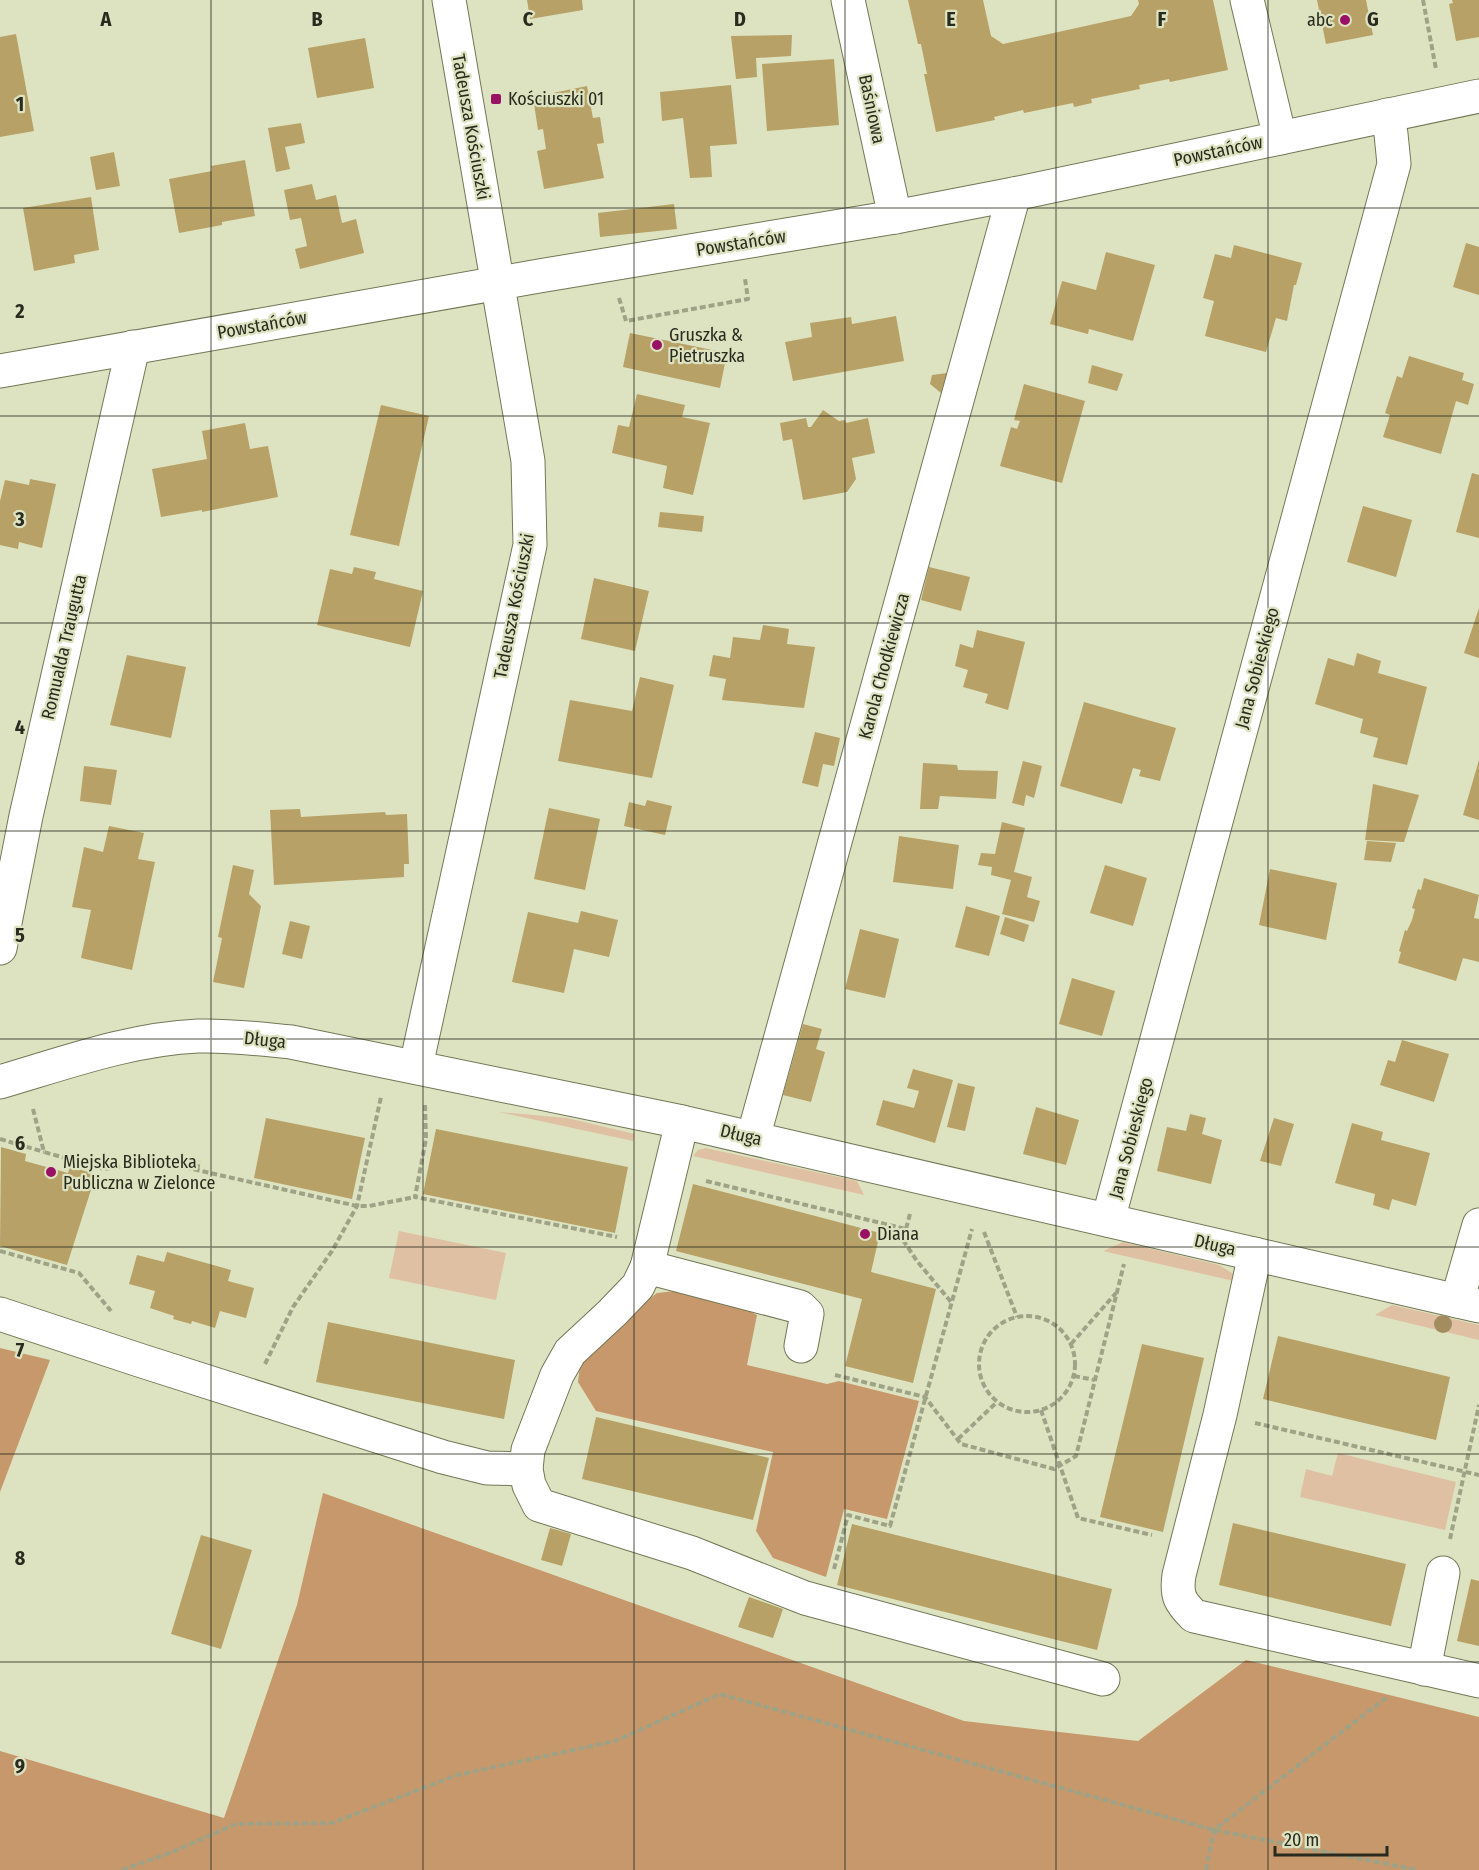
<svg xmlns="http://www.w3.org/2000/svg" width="1479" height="1870" font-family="'Fira Sans Condensed',sans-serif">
<rect width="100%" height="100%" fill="#dde3c0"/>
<g fill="#dfc0a3">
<path d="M499,1112L567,1118L635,1134L633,1141Z"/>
<path d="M706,1148L857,1181L864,1195L693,1156L698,1150Z"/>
<path d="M399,1231L506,1253L496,1300L389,1278Z"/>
<path d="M1123,1242L1219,1265L1235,1275L1238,1282L1103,1251Z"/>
<path d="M1392,1305L1479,1325V1340L1375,1315Z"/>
<path d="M1338,1453L1456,1482L1445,1530L1300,1497L1306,1469L1332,1476Z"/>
</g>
<g fill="#c6986b">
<path d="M675,1291L736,1304L757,1315L747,1365L827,1384L839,1381L919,1401L887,1519L844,1509L826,1577L773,1558L756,1531L773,1452L596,1411L578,1382L581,1357L613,1327L657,1293Z"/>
<path d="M0,1348L50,1360L0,1492Z"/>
<path d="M323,1493L964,1721L1138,1741L1246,1660L1479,1717V1870H0V1751L224,1818L297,1605Z"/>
</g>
<g fill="#b7a166">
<path d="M527,0H582L583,10L530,19Z"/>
<path d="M908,0H983L991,36L1003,44L1131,16L1139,4L1138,0H1213L1228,70L1170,82L1169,79L1139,85L1140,89L1091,99L1092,103L1074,107L1073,103L1024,113L1023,110L994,117L995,120L936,132L924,74H927L921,44H918Z"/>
<path d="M1317,0H1366L1373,35L1326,44Z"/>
<path d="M1452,0H1479V37L1456,41L1449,4L1453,3Z"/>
<path d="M16,34L34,131L0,137V37Z"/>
<path d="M792,35L791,56L756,58L757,77L736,79L731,36Z"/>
<path d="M365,38L374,88L317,98L308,48Z"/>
<path d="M834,59L839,125L767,131L762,64Z"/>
<path d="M731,85L737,144L710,146L712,177L690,178L683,118L662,121L660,92Z"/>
<path d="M587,86L593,118L600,117L604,143L597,144L604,178L544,189L537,151L546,149L543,129L538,130L533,97Z"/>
<path d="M301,123L305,143L285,147L290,169L276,172L268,128Z"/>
<path d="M114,152L120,186L96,190L90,157Z"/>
<path d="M245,160L255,216L222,222V225L179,233L169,179L212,171L211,166Z"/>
<path d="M312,184L316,200L336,195L342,223L356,219L364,253L300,269L295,249L307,246L301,218L290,220L284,190Z"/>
<path d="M91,197L99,250L74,255L75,263L34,271L23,208Z"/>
<path d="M674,204L677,229L600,237L598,213Z"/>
<path d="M1466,243L1479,247V295L1453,287Z"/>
<path d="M1234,245L1302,263L1296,285H1294L1287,321L1276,318L1266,352L1205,336L1214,301L1203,298L1215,254L1231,258Z"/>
<path d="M1106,252L1155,265L1133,341L1089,329L1088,334L1050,324L1062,281L1096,290Z"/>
<path d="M896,316L904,361L793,381L785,342L812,337L810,323L851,317L852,324Z"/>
<path d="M630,333L727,353L720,388L623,367Z"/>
<path d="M1409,356L1464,373L1462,380L1474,384L1468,405L1456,401L1441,454L1383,437L1390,415L1385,413L1397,376L1402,378Z"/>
<path d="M1092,365L1123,374L1117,391L1088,383Z"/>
<path d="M947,373L941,393L930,384L932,375Z"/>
<path d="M1024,384L1085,401L1062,483L1000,466L1011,427L1017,429L1020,421L1014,420Z"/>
<path d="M637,394L685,405L682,417L710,423L693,495L663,488L667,466L612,453L618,425L629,427Z"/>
<path d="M381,405L429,416L399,546L350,535Z"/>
<path d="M823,410L839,421L845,420L846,423L868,418L875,453L852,458L856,479L847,492L803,500L792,439L783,441L780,423L806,418L808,427H811Z"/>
<path d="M245,423L250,449L268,446L278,497L202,512V510L161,517L152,469L207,459L202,431Z"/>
<path d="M1472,473L1479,475V538L1456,532Z"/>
<path d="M30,479L56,484L42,548L19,542L18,549L0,545V501L5,480L29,485Z"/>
<path d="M1363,506L1412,520L1396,577L1347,562Z"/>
<path d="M660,512L704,516L702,532L658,527Z"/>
<path d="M354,567L376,572L374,579L423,591L410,647L317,625L330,569L352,574Z"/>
<path d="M929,567L970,577L961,611L921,600Z"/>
<path d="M594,578L649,591L635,651L581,639Z"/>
<path d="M1479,608V658L1464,653Z"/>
<path d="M763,625L789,629L787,644L815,647L804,708L722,700L726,679L709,676L713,655L730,658L733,637L760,640Z"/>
<path d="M977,630L1025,642L1008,710L985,703L988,694L963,687L968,670L955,666L960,644L973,648Z"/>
<path d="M1357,653L1381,661L1378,673L1427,687L1407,765L1373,757L1378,738L1360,733L1363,719L1315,704L1328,658L1354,666Z"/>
<path d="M127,655L186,667L171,738L110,725Z"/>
<path d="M640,677L674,685L652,778L558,761L570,700L632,711Z"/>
<path d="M1084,702L1176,728L1160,781L1139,776L1141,770L1133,768L1122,804L1060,786Z"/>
<path d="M815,732L840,738L834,766L823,764L818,787L802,783Z"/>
<path d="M1479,760V820L1463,815Z"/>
<path d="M1023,761L1042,766L1034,798L1026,795L1024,806L1012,803Z"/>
<path d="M923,763L957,765L958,770L998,771L996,799L940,796L938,809H920Z"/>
<path d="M84,766L117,770L111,805L80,801Z"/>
<path d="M1373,784L1419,795L1404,842L1365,840Z"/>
<path d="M647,800L672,806L665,835L624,826L629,802L645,806Z"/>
<path d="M549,808L600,819L585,890L534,879Z"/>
<path d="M300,809L301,817L385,812L386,815L407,814L409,864H404V877L274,885L270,810Z"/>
<path d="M1002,822L1025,828L1014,872L1032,877L1027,897L1040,901L1034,922L1002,914L1011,880L991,875L992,867L978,865L981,853L995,854Z"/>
<path d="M109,826L144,833L138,859L155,862L132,970L81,958L91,910L72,907L84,847L103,852Z"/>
<path d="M899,836L959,845L953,889L893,882Z"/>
<path d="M1367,841L1396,843L1391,862L1364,860Z"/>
<path d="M233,865L254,870L249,894L261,906L244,988L213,982L222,938L218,937Z"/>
<path d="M1105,865L1147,878L1133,926L1090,913Z"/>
<path d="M1270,869L1337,883L1326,940L1259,925Z"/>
<path d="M1424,878L1479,895L1474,918L1479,919V962L1463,958L1456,981L1398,963L1401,952L1399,951L1405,930L1407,931L1412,920L1415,909L1412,908L1418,889L1421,890Z"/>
<path d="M966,906L1000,916L989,956L955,947Z"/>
<path d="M581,911L618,920L609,957L574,949L564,993L512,982L528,912L578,923Z"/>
<path d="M1005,917L1029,925L1024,942L1000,934Z"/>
<path d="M290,921L310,926L302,959L282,954Z"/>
<path d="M860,929L899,939L885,998L845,989Z"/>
<path d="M1072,978L1115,991L1102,1036L1059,1024Z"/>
<path d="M803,1024L822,1029L816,1049L825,1052L811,1102L783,1095Z"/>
<path d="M1402,1040L1449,1054L1434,1102L1380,1085L1388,1060L1395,1062Z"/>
<path d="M913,1069L953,1080L935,1143L876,1125L883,1100L914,1108L919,1091L907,1088Z"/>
<path d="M958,1083L975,1087L965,1131L947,1127Z"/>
<path d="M1036,1107L1079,1120L1066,1165L1023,1154Z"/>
<path d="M1190,1114L1206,1118L1202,1134L1222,1140L1211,1184L1157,1171L1167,1127L1186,1131Z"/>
<path d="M266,1118L365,1138L352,1199L254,1178Z"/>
<path d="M1274,1118L1294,1124L1281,1166L1260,1161Z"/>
<path d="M1352,1123L1383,1132L1381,1140L1430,1153L1416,1206L1392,1199L1389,1210L1373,1205L1375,1194L1335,1183Z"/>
<path d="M436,1129L628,1167L615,1233L423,1194Z"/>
<path d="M1,1147L26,1154L25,1161L68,1173L70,1167L96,1174L67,1265L0,1246Z"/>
<path d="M693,1184L880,1233L871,1272L936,1289L913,1383L845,1366L862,1299L676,1251Z"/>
<path d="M167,1252L231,1270L228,1281L254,1288L246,1318L220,1311L215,1328L192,1321L191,1324L173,1319L174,1316L150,1308L155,1291L129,1284L137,1255L164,1262Z"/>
<path d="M328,1322L515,1360L504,1419L316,1382Z"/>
<path d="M1278,1336L1450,1377L1436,1440L1263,1399Z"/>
<path d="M1142,1344L1204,1358L1163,1532L1100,1517Z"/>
<path d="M596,1417L769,1458L753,1520L582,1479Z"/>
<path d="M1233,1523L1406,1564L1391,1626L1219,1585Z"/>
<path d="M852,1524L1112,1589L1097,1650L837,1585Z"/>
<path d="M550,1528L571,1534L562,1566L541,1560Z"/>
<path d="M201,1535L252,1550L221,1649L171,1634Z"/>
<path d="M1471,1579L1479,1581V1646L1457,1641Z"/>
<path d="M749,1597L783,1609L773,1638L738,1627Z"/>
</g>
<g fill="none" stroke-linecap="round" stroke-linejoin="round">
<defs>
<g id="minor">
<path d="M848,0L895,217"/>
<path d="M1247,0L1280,138"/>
<path d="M0,371L539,276L895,217L1014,194L1479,96"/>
<path d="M0,948L26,816L133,347"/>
<path d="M416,1066L530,545L528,461L449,0"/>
<path d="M0,1082C65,1063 130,1039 198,1036C230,1035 260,1039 291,1042L682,1122L1479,1306"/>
<path d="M682,1122L647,1267L638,1286L612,1313L570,1352L557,1375L528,1450L526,1469L529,1485L539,1505L692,1553L805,1598L1103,1679"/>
<path d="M753,1138L1014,194"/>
<path d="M1108,1220L1394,164L1391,134L1387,115"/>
<path d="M1255,1254L1220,1415L1179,1575C1176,1596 1180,1602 1194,1616L1479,1681"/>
<path d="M647,1267L800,1307L807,1314L801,1346"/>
<path d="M1457,1301L1479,1225"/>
<path d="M0,1314L139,1360L443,1457L487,1468L526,1469"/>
<path d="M1424,1669L1443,1573"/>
</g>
</defs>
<use href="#minor" stroke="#727757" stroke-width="35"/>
<g stroke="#9ea388" stroke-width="4" stroke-dasharray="6 3" stroke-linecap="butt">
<path d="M1423,0L1436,69"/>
<path d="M619,298L626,321L748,299L745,279"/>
<path d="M425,1105L426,1139L415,1197L617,1237"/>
<path d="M33,1109L44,1152L104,1169L157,1161L357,1206H369L415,1197"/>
<path d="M0,1139L44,1152"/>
<path d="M197,1170L199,1161"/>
<path d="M706,1181L906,1229"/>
<path d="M910,1214L903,1240L917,1261L951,1302"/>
<path d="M984,1232L1017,1317"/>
<path d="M0,1251L79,1273L111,1311"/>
<circle cx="1027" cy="1364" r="48"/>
<path d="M1071,1344L1116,1293"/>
<path d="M265,1364L293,1307L332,1251L357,1206L381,1097"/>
<path d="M835,1375L925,1397L961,1444L1054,1469L1076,1456L1124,1264"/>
<path d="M1074,1376L1095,1380"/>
<path d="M1041,1410L1078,1518L1152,1535"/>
<path d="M1255,1423L1479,1475"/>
<path d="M958,1439L997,1402"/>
<path d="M1450,1539L1479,1405"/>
<path d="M834,1569L848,1515L890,1526L972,1229"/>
<path d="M122,1870L172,1852L236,1824L332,1823L457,1775L615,1741L720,1694L1214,1830L1418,1870"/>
<path d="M1206,1870L1214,1830L1387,1697"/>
</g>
<use href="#minor" stroke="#fff" stroke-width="33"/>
</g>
<circle fill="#a38d60" cx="1443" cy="1324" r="9"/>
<path fill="none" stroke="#292b1e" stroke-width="1.5" stroke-opacity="0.55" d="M211,0V1870M423,0V1870M634,0V1870M845,0V1870M1056,0V1870M1268,0V1870M0,208H1479M0,416H1479M0,623H1479M0,831H1479M0,1039H1479M0,1247H1479M0,1454H1479M0,1662H1479"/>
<g fill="#991165" stroke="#dde3c0" stroke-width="2">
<circle cx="1345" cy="20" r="6"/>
<rect x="490" y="93" width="12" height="12" rx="3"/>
<circle cx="657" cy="345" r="6"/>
<circle cx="51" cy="1172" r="6"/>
<circle cx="865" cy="1234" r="6"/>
</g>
<g text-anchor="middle" stroke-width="4.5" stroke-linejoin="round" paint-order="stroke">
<g font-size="18" fill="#292b1e" stroke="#dde3c0" text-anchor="start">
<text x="1333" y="26" text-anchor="end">abc</text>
<text x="508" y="105">Kościuszki 01</text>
<text x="669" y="341">Gruszka &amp;<tspan x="669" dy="21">Pietruszka</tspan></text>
<text x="63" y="1168">Miejska Biblioteka<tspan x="63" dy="21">Publiczna w Zielonce</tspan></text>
<text x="877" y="1240">Diana</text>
</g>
<g font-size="18" fill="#292b1e" stroke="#dde3c0">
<text transform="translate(872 109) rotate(78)" y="6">Baśniowa</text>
<text transform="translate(471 127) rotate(80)" y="6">Tadeusza Kościuszki</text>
<text transform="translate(1218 151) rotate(-12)" y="6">Powstańców</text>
<text transform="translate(741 243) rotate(-9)" y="6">Powstańców</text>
<text transform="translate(262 325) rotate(-10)" y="6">Powstańców</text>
<text transform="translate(514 606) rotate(-79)" y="6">Tadeusza Kościuszki</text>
<text transform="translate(64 647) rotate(-77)" y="6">Romualda Traugutta</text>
<text transform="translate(884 666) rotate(-75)" y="6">Karola Chodkiewicza</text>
<text transform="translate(1257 668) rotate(-75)" y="6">Jana Sobieskiego</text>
<text transform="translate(265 1040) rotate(6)" y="6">Długa</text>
<text transform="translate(741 1135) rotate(13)" y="6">Długa</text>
<text transform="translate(1131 1138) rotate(-75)" y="6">Jana Sobieskiego</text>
<text transform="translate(1215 1245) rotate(13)" y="6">Długa</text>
</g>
</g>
<g font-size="20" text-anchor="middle" font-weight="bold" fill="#292b1e" stroke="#dde3c0" stroke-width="4.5" stroke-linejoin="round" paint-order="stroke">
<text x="106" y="26">A</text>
<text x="317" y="26">B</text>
<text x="528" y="26">C</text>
<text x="740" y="26">D</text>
<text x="951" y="26">E</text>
<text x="1162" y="26">F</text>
<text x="1373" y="26">G</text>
<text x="20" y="111">1</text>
<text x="20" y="318">2</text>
<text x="20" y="526">3</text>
<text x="20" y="734">4</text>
<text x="20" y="942">5</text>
<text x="20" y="1150">6</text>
<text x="20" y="1357">7</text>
<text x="20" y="1565">8</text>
<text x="20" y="1773">9</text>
</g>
<path d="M1275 1846v9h112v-9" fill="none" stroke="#292b1e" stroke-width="3"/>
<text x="1284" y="1846" font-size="18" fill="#292b1e" stroke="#dde3c0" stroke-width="4.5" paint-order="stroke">20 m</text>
</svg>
